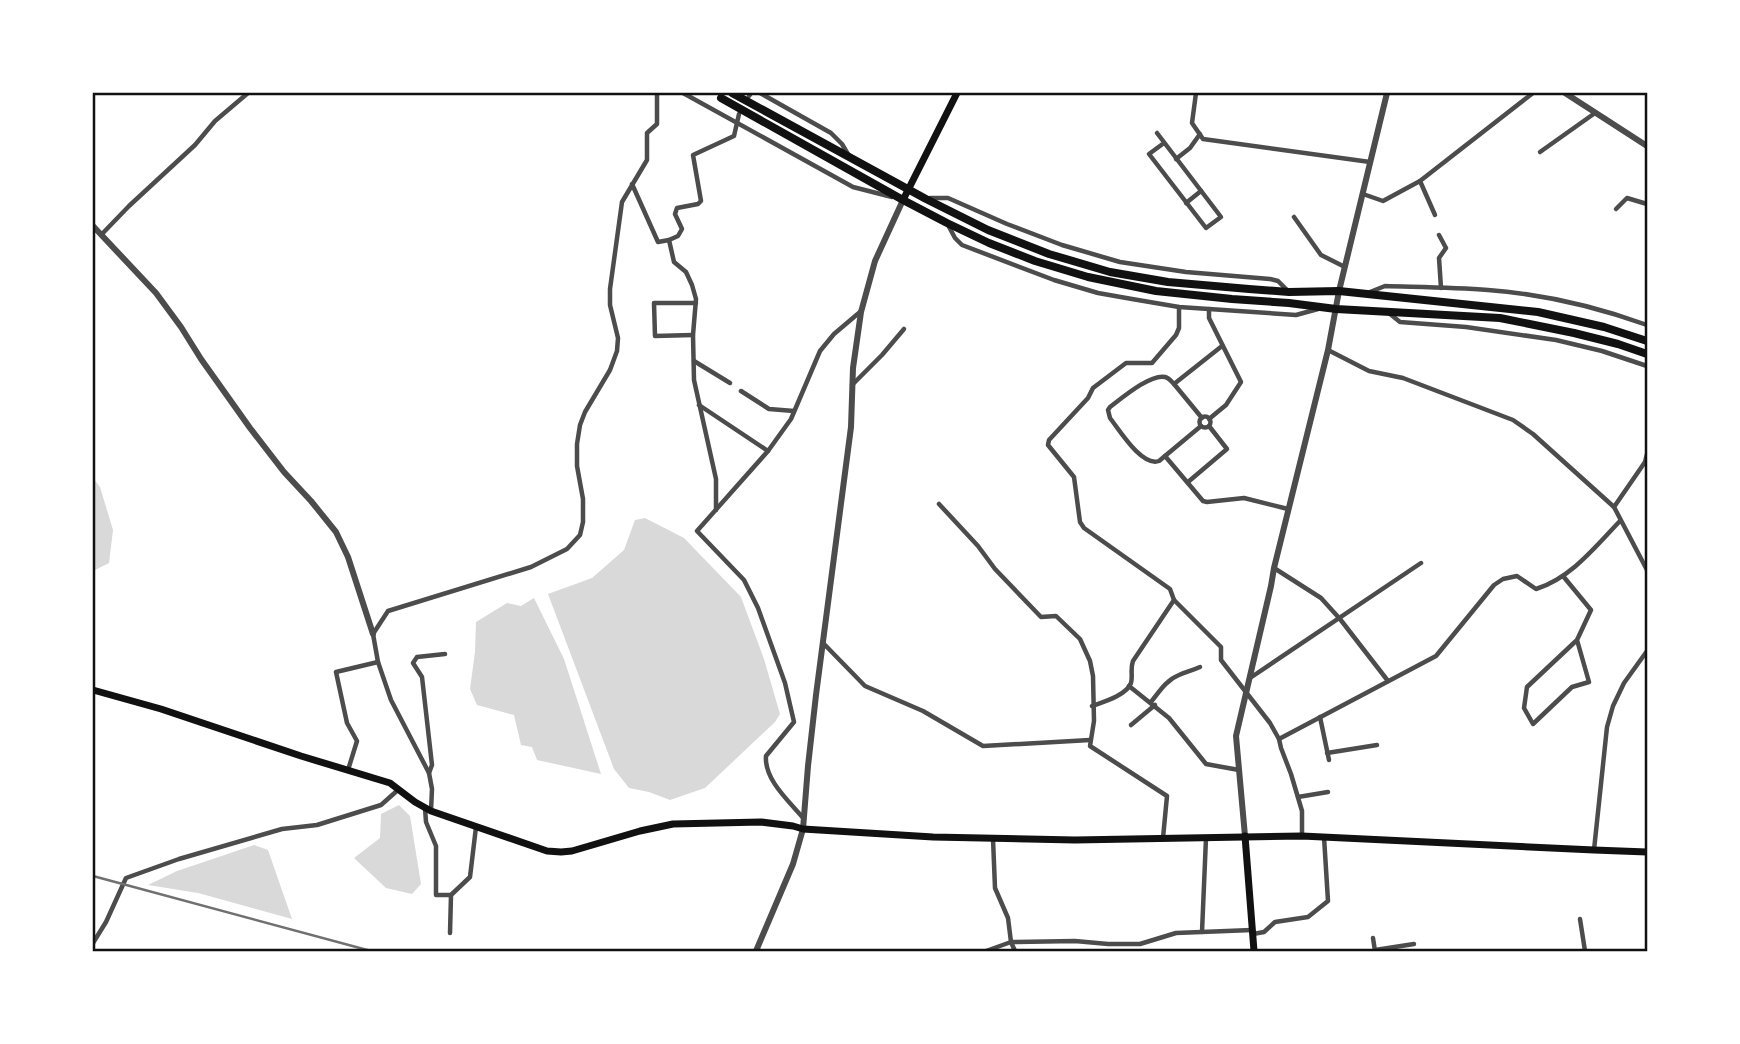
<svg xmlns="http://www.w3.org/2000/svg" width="1740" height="1044" font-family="'DM Sans',sans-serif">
<rect width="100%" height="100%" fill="#fff"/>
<g fill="#d9d9d9">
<path d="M93,478L100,487L113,530L109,563L93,571Z"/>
<path d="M645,518L684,538L741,597L764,659L780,714L775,722L705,788L670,800L649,792L629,788L614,769L548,594L592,578L624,550L635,520Z"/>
<path d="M534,598L564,659L601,774L537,760L532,747L521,745L514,715L477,705L470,689L475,652L476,622L507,603L521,606Z"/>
<path d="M399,805L410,816L421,884L412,894L386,888L354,858L380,838L381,814Z"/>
<path d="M254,845L268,850L292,919L198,893L148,885L177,871Z"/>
</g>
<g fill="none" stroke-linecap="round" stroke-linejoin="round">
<g stroke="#4c4c4c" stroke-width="4.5">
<path d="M683,93L853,187L892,197"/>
<path d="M760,93L831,133L842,144L849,156"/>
<path d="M1196,93L1192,123L1203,139L1370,162"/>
<path d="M749,96L751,93"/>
<path d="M1157,133L1221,217L1206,228L1149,154L1164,143"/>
<path d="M1540,152L1595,113"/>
<path d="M1176,159L1190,148L1200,134"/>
<path d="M1420,181L1435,215"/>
<path d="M632,184L658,242L669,240L674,262L686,272L692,285L696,299L693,335L694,380L716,479V510"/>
<path d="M1363,194L1383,201L1420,181L1533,93"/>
<path d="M930,198H948L1007,224L1062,245L1120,262L1186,272L1270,279L1278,281L1289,292"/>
<path d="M1186,203L1201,191"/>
<path d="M1616,209L1627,198L1647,204"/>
<path d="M1294,217L1321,255L1345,267"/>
<path d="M947,223L955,238L962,245L1054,280L1098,293L1132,299L1179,307L1296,315L1318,309"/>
<path d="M102,234L129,206L195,145L215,121L248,93"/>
<path d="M1439,235L1446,248L1439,258L1441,288"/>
<path d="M669,240L678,236L682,229L675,214L677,208L698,204L701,201L693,155L734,136L739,114"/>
<path d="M1370,292L1385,286C1419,287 1454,287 1488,290C1542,294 1597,307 1647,325"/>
<path d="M1209,309V318L1241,382L1226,405L1209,419"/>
<path d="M1390,314L1400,322L1466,327L1556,340L1602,351L1647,366"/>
<path d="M693,335L655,336L654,303H696"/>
<path d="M1328,350L1369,371L1403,378L1513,420L1533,434L1614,507L1647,570"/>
<path d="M694,361L730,383"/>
<path d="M1174,384L1222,346"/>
<path d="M852,385L882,355L904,329"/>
<path d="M741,391L769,409L794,411"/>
<path d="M699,405L768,451"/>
<circle cx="1205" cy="422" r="5.5"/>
<path d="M1201,426L1159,461C1142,467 1120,431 1110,418L1108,410L1110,407C1122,398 1150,374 1165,377C1169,378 1172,382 1174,384L1202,418"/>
<path d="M1165,456L1203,501L1207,502L1244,498L1288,509"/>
<path d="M1188,482L1227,449L1209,426"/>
<path d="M939,504L978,546L995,569L1041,617L1056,616L1080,639L1090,661L1093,676L1094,721L1090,746L1167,796L1163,838"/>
<path d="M1614,507L1645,462L1647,454"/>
<path d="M1274,568L1321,598L1340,619L1388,681"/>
<path d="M1563,576L1591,610L1577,640L1527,687L1524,708L1533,724L1572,687L1589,682L1577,640"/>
<path d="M1174,600L1221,647V660L1270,723L1279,739L1281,748L1291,774L1302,811V835"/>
<path d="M824,644L865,686L923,711L983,746L1090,740"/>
<path d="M1250,678L1421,563"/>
<path d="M1129,686L1169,718L1206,764L1239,770"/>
<path d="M1151,702C1159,692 1166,680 1179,675C1186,672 1191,671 1200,667"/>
<path d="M1092,706C1103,702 1127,695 1131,683C1133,676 1130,669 1133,661L1174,600L1170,589L1084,528L1080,522L1074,477L1048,445L1049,440L1088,398L1093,388L1126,363H1152L1176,335L1179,328V307"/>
<path d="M1320,717L1329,760"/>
<path d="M1131,725L1155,705"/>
<path d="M1279,739L1436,656L1494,585L1503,579L1517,576L1536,589C1571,578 1595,547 1620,521"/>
<path d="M1327,753L1377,745"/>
<path d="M348,770L357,741L347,723L336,672L378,662"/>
<path d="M429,773L432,765L422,677L413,663L417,657L445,654"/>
<path d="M1298,797L1328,792"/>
<path d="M425,808L426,822L436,846V895H451L470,877L476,827"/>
<path d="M431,811L432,789L429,773L391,700L378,662L373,634L388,611L531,567L567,549L580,535L583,522V499L577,466V444L580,425L585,412L610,370L617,351L618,338L610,305V289L622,202L647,160V133L657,124V93"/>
<path d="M804,819C790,802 764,780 766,756L794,722L785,683L758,608L744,580L697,531L768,451L791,419L820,351L834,334L860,312"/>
<path d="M993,839L995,888L1008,918L1011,942L1015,951"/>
<path d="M1594,850L1607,727L1613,706L1624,683L1647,651"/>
<path d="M1580,919L1585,951"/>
<path d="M1202,932L1206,838"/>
<path d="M450,933L451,895"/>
<path d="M1253,934L1264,932L1275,922L1308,917L1328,901L1324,837"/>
<path d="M1373,938L1375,951"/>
<path d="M93,943L106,922L126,878L179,859L282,829L317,825L381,805L399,789"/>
<path d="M1375,950L1414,944"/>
<path d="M986,951L1011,942L1075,941L1108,944H1140L1176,933L1252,930"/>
</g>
<g stroke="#4c4c4c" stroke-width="6">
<path d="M1565,93L1647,146"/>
<path d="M93,226L156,293L181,327L201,359L250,428L284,472L311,501L336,532L348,557L373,634"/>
<path d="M1245,836L1236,736L1271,586L1274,568L1328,350L1339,291L1387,93"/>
<path d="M756,951L793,864L803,829L808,766L816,695L851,427L853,368L861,312L875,261L903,200"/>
</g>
<path stroke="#111" stroke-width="7" d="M1245,836L1254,951"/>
<g stroke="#111" stroke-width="7">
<path d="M903,200L957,93"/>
<path d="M93,690L161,709L301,756L390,783L415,802L431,811L547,851L561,852L572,851L640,831L673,824L761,822L793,826L803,829L933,837L1075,840L1302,836L1594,850L1647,852"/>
</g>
<g stroke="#111" stroke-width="8">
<path d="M732,93L926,199L988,230L1049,254L1110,272L1168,282L1249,289L1289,292L1339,291L1538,312L1604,327L1647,341"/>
<path d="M721,98L903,200L947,223L989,243L1035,261L1088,277L1156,291L1232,299L1289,303L1336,309L1500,318L1574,333L1618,344L1647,354"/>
</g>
<path stroke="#707070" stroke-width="2.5" d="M93,876L371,951"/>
</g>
<rect width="1740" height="1044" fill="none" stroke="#ffffff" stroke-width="189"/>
<rect x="94" y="94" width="1552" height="856" fill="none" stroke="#111" stroke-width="2.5"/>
</svg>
